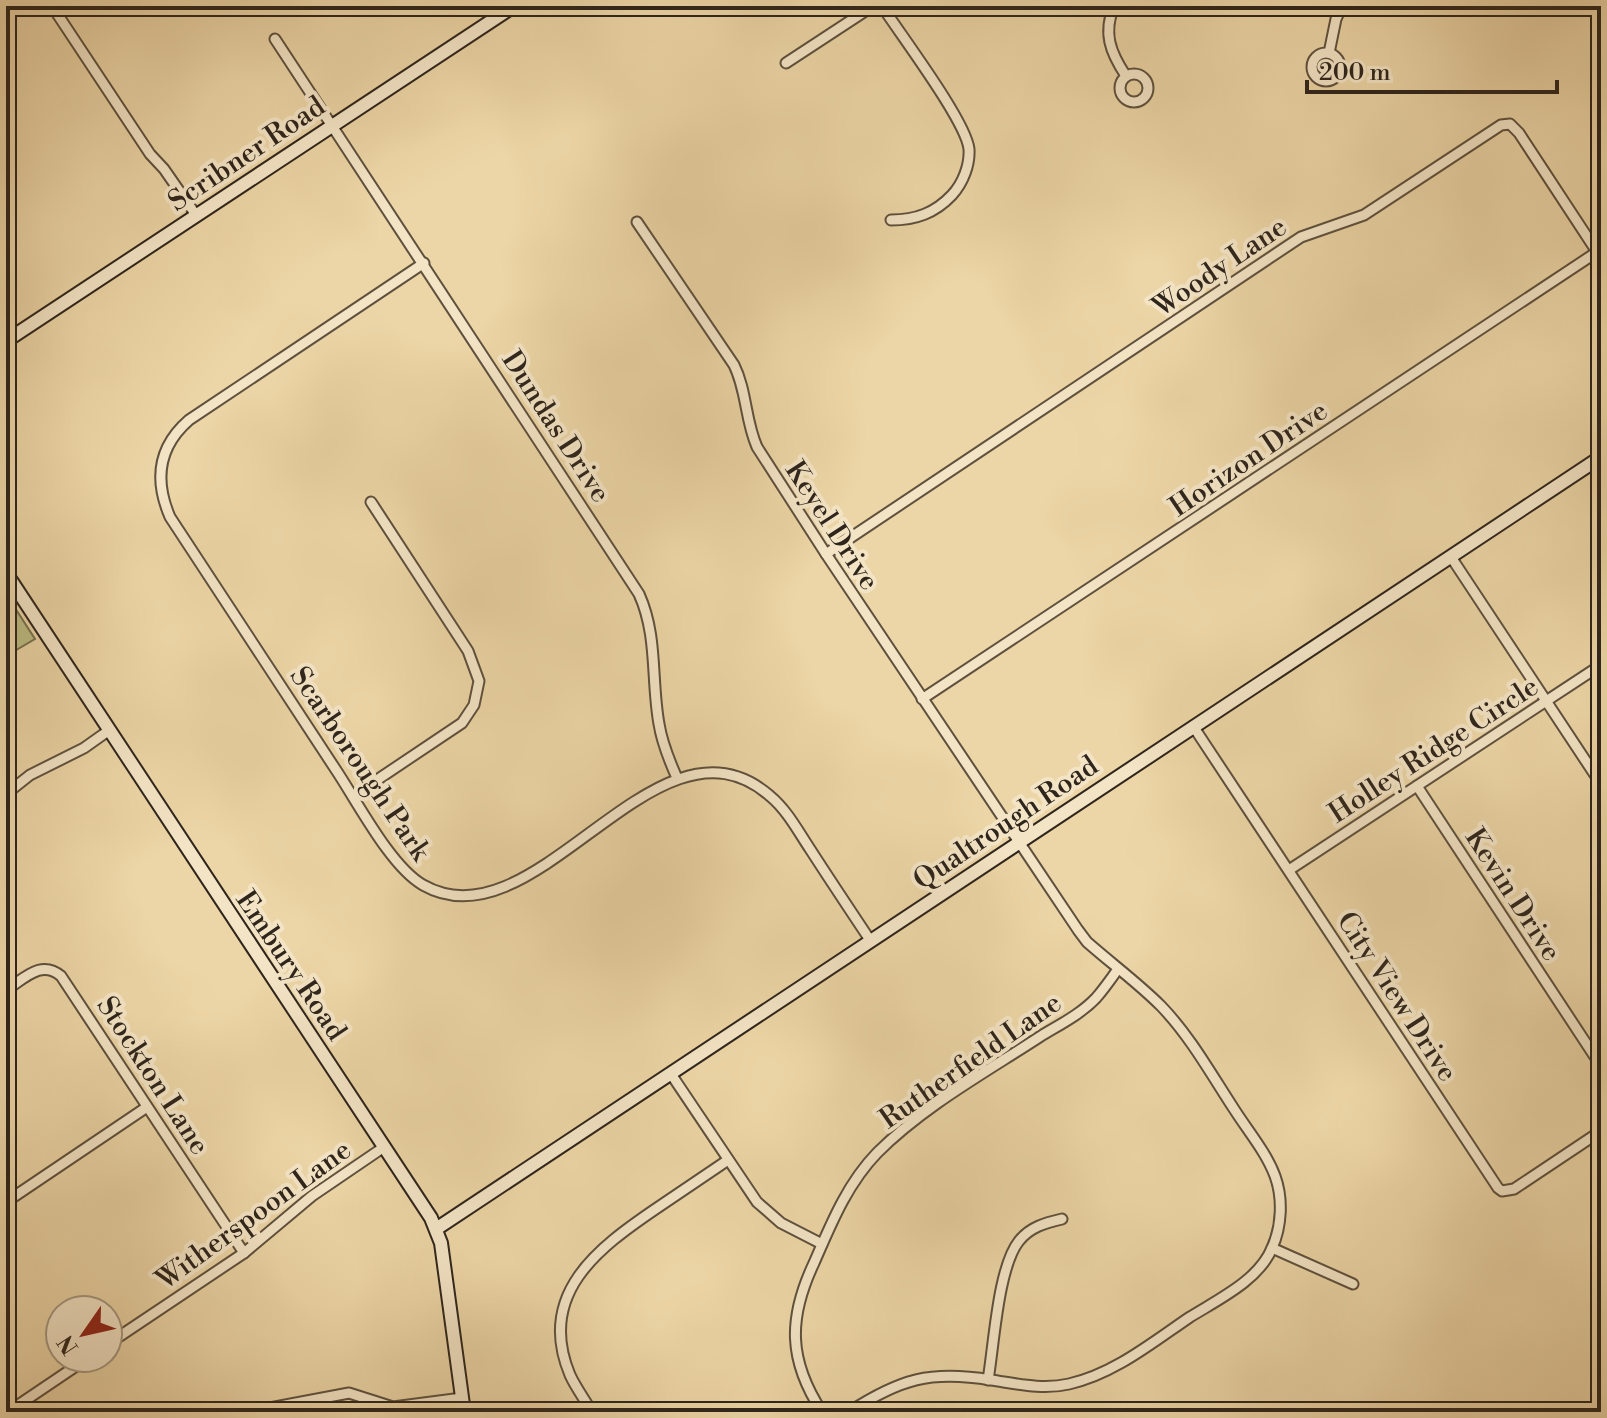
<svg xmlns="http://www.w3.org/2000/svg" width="1607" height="1418" font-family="'Libre Bodoni',serif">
<rect width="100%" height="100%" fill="#ecd5a6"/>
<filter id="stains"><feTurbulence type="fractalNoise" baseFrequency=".0025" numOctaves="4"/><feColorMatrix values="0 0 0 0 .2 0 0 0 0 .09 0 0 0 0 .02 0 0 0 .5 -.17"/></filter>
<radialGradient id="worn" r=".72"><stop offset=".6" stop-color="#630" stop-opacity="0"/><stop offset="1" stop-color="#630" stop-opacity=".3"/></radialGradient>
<path fill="#bcbc83" stroke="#757050" stroke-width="2" d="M6,594L35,639L6,656Z"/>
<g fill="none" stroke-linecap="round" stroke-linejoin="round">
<defs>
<g id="street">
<path d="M52,6L150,154L164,169L196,215"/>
<path d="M882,6C900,34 966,121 969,149C970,165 963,183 952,195C935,213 916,220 891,220"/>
<path d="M1114,6C1103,33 1110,52 1126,76"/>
<path d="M275,39L639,594C658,636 651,680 659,724C662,743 669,760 677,778"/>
<circle cx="1326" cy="67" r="14"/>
<path d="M1329,53L1336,19L1342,6"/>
<path d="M786,63L873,6"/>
<circle cx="1134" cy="88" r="14"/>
<path d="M637,222L734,365C747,391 745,420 757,447L826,554L1078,930L1087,942C1112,964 1138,983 1161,1006C1190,1036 1211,1074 1234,1109C1248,1131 1266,1152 1275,1176C1283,1198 1282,1226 1272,1248C1259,1280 1219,1299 1190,1317C1153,1342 1114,1374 1069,1384C1043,1390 1018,1384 991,1380C930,1370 900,1379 849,1412"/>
<path d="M424,263L189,420C158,447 154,480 170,517C225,601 281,686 336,770C358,803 391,867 423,885C537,950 657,697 770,796C787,810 798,831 810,849C830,880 850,910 870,940"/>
<path d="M826,554L1301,237L1364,215L1501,125L1510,124L1519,133L1601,258"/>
<path d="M1451,557L1601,784"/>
<path d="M922,699L1597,252"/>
<path d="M1193,726L1498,1188L1502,1191L1514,1189L1601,1131"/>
<path d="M1417,786L1601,1066"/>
<path d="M6,794L30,775L84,748L108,731"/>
<path d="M353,796L462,723L474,705L479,681L468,651L371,502"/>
<path d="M1289,870L1601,665"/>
<path d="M6,990C24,979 41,959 61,976L244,1253"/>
<path d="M671,1074L757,1202L781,1223L822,1244"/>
<path d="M6,1202L147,1107"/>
<path d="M1272,1248L1353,1284"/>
<path d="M108,1344L244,1253L312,1196L384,1147"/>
<path d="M988,1380C994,1345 998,1267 1019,1241C1030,1227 1045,1223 1062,1219"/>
<path d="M8,1412L88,1358"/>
<path d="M248,1412L349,1393L393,1407L462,1398"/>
<path d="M592,1412C585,1400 576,1388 570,1375C536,1294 598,1248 657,1208C681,1192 704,1176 728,1160"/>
<path d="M822,1412C788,1360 788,1318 814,1263C831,1224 847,1184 877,1153C924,1106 986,1072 1041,1036C1059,1025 1081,1014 1096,998C1104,989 1111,979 1118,969"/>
</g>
<g id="secondary">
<path d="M6,341L514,6"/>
<path d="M6,573L431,1218L441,1243L464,1412"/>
<path d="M436,1229L1601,457"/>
</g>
</defs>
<use href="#street" stroke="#5e513e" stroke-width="13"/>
<use href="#secondary" stroke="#2e251c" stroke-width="16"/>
<use href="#street" stroke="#f3e4c5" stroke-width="9"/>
<use href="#secondary" stroke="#f3e4c5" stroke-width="12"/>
</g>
<g text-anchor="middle" stroke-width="8" stroke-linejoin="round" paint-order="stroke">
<g font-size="28" fill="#2e251c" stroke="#f3e4c5">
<text transform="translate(246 153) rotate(-34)" y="10">Scribner Road</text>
<text transform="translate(1219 266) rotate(-34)" y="10">Woody Lane</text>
<text transform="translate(557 426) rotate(57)" y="10">Dundas Drive</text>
<text transform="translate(1248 458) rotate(-34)" y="10">Horizon Drive</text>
<text transform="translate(833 525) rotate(57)" y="10">Keyel Drive</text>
<text transform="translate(1433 749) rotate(-33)" y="10">Holley Ridge Circle</text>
<text transform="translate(361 763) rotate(56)" y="10">Scarborough Park</text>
<text transform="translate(1005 822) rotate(-34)" y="10">Qualtrough Road</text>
<text transform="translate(1514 894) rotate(57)" y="10">Kevin Drive</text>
<text transform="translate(292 965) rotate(56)" y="10">Embury Road</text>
<text transform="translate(1398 996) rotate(57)" y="10">City View Drive</text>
<text transform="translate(970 1060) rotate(-35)" y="10">Rutherfield Lane</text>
<text transform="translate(154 1075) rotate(57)" y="10">Stockton Lane</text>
<text transform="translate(253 1214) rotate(-36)" y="10">Witherspoon Lane</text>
</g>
</g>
<rect width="1607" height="1418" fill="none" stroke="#ecd5a6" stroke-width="32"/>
<rect x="8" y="8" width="1591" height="1402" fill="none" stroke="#2e251c" stroke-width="4"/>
<rect x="16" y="16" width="1575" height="1386" fill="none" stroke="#2e251c" stroke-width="2"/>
<g transform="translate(84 1334) rotate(236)"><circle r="38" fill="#f3e4c5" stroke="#a49881" stroke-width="2"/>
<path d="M0-6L14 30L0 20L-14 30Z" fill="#8f2418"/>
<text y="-12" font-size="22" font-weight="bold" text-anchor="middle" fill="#2e251c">N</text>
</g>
<path d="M1307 80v12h250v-12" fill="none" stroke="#2e251c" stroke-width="4"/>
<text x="1319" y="80" font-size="24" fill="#2e251c" stroke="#f3e4c5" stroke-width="6" paint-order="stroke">200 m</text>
<rect width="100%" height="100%" filter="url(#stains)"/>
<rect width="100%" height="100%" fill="url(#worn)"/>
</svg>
